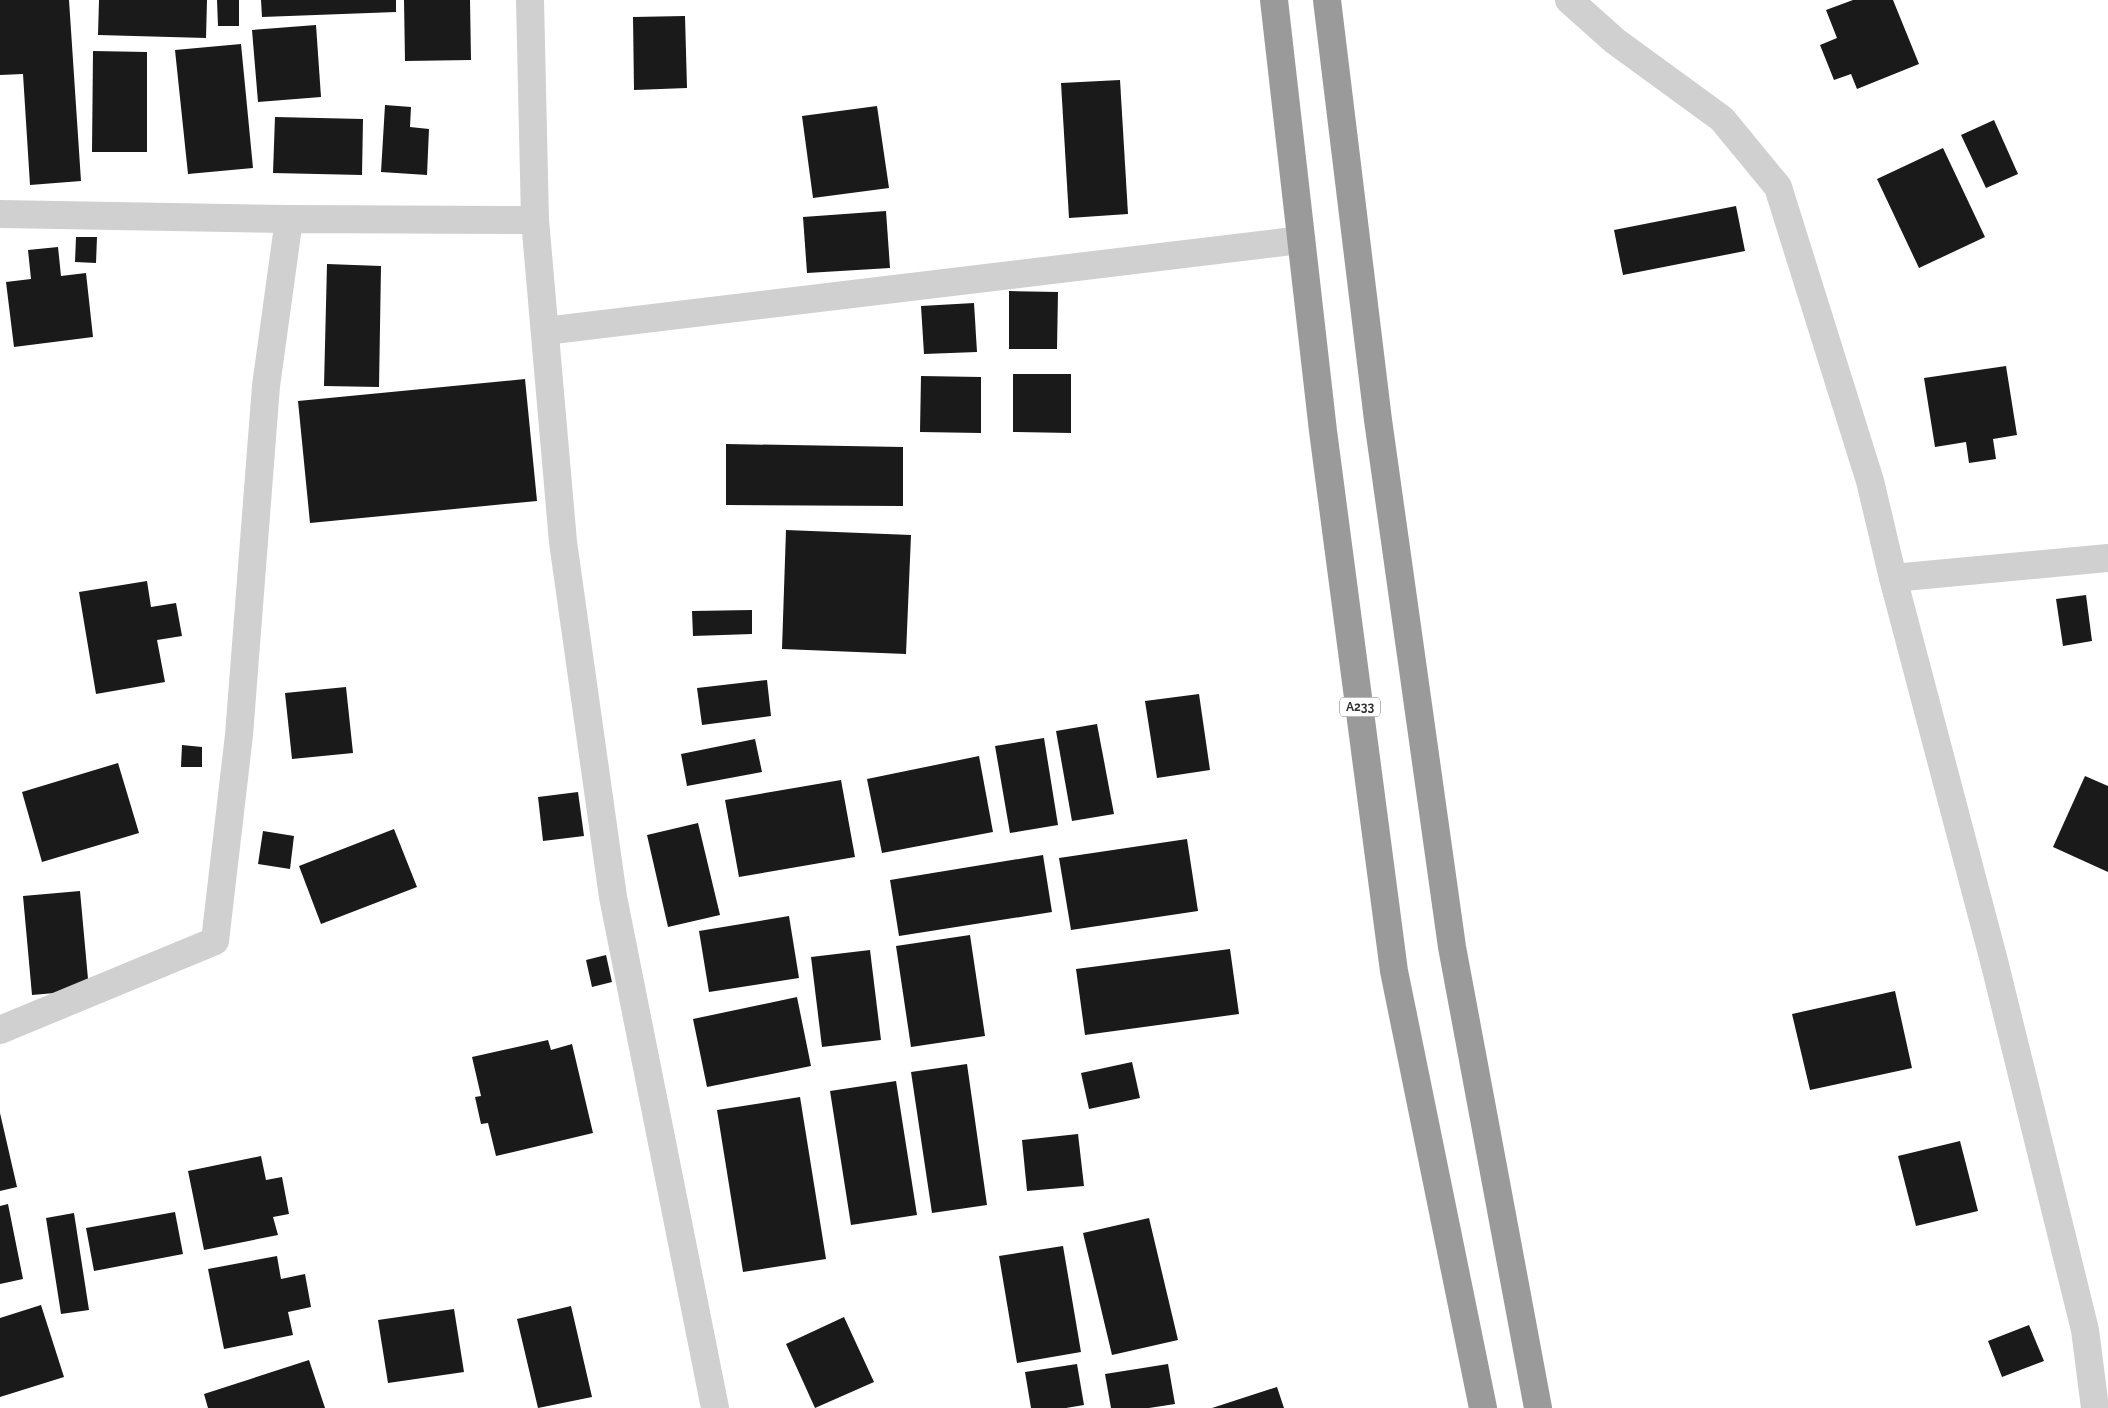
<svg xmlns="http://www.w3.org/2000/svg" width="2108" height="1408" font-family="Raleway,sans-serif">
<rect width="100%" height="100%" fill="#fff"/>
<g fill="#1a1a1a">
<path d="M0,0H69L81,181L30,185L23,74L0,75Z"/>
<path d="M99,0H207L206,38L98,35Z"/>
<path d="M217,0H239V26H218Z"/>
<path d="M261,0H396V12L262,17Z"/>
<path d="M404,0H470L471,60L405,61Z"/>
<path d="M1853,0H1893L1919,64L1857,89L1851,74L1834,80L1820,45L1837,38L1826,10Z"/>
<path d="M685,16L687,88L634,90L633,17Z"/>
<path d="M316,25L321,97L258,102L252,30Z"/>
<path d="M241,44L253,168L188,174L175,50Z"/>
<path d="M93,51L147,52V152H92Z"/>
<path d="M1120,80L1128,214L1069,218L1061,83Z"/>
<path d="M385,105L411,107L410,127L429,129L427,175L381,172Z"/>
<path d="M877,106L889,188L813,198L802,116Z"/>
<path d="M275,117L363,119L362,175L273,173Z"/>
<path d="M1994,120L2018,174L1986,188L1961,135Z"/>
<path d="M1943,148L1985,237L1919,268L1877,179Z"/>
<path d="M1736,206L1745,251L1623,275L1614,230Z"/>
<path d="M886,211L890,268L807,273L803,217Z"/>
<path d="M76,237H97L96,263L75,262Z"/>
<path d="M58,247L61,276L86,273L93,337L14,347L6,282L31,279L28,250Z"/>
<path d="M327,264L381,266L379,387L324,386Z"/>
<path d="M1009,291L1058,292L1057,349H1009Z"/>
<path d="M974,303L977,352L924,354L921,306Z"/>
<path d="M2006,366L2017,435L1993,439L1996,459L1969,463L1966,442L1935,447L1924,378Z"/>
<path d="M1013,374H1071V433L1013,432Z"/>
<path d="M921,376L981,377V433L920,432Z"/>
<path d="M525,379L537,501L310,523L298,401Z"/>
<path d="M726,444L903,447V506L726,505Z"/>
<path d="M786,530L911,535L906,654L782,649Z"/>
<path d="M147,581L151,607L176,603L182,636L157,640L165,682L96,694L79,592Z"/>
<path d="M2086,595L2092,641L2063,646L2056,599Z"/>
<path d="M752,610V634L693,636L692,611Z"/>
<path d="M767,680L771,716L702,725L697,688Z"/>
<path d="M346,687L353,753L292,759L285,693Z"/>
<path d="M1199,694L1210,770L1157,778L1145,701Z"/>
<path d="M1097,724L1114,814L1072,821L1056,731Z"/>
<path d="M1044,738L1058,825L1010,833L995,746Z"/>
<path d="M755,739L762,772L687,786L681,754Z"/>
<path d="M182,745L202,747V767H181Z"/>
<path d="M979,756L993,832L882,853L867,779Z"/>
<path d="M118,763L139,833L42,862L22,792Z"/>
<path d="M2085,776L2108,786V872L2053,847Z"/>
<path d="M841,780L855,857L739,877L725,800Z"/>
<path d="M578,792L584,836L543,841L538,797Z"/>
<path d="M698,823L720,915L668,927L647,835Z"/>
<path d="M394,829L417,887L321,924L299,866Z"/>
<path d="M263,831L294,836L290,869L258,864Z"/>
<path d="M1187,839L1198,911L1071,930L1059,858Z"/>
<path d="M1043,855L1052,912L899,936L890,880Z"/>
<path d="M80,891L89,990L32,995L23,896Z"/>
<path d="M789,916L799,978L709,992L699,931Z"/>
<path d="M970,935L985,1036L911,1047L896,946Z"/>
<path d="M1230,949L1239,1014L1085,1035L1076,969Z"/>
<path d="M870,950L881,1040L822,1047L811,957Z"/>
<path d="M606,955L612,982L592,987L586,960Z"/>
<path d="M1895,991L1912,1068L1810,1090L1792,1014Z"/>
<path d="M797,997L811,1066L707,1087L693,1019Z"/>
<path d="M548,1040L551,1050L572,1044L593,1133L496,1156L488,1123L481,1124L475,1097L481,1096L472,1057Z"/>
<path d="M1132,1062L1140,1098L1089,1109L1081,1073Z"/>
<path d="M967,1064L987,1205L932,1213L911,1072Z"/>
<path d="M896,1081L917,1215L851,1225L830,1091Z"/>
<path d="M800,1097L826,1259L743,1272L717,1110Z"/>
<path d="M0,1113L17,1187L0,1191Z"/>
<path d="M1078,1134L1084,1186L1027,1191L1022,1140Z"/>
<path d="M1960,1141L1978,1211L1916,1226L1898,1156Z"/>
<path d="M261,1156L266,1180L282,1177L289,1214L273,1217L278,1235L204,1250L188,1171Z"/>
<path d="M8,1204L23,1279L0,1284V1206Z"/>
<path d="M175,1212L183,1254L94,1271L86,1228Z"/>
<path d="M74,1213L89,1310L61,1314L46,1218Z"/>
<path d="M1149,1218L1178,1340L1112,1355L1083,1233Z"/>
<path d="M1063,1246L1081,1352L1017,1363L999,1256Z"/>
<path d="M277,1256L281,1279L305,1274L311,1307L288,1312L293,1335L224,1349L208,1269Z"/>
<path d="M41,1305L64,1377L0,1397V1318Z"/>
<path d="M571,1306L592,1397L538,1408L517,1319Z"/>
<path d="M454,1309L464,1372L388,1383L378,1320Z"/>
<path d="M844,1317L874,1382L815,1408L786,1344Z"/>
<path d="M2029,1325L2044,1361L2002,1377L1988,1341Z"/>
<path d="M309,1360L325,1408H208L204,1394Z"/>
<path d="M1077,1364L1084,1405L1066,1408H1031L1025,1372Z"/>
<path d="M1168,1364L1175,1404L1149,1408H1111L1105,1374Z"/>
<path d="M1277,1387L1284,1408H1212Z"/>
</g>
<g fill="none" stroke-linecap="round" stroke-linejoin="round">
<g stroke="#d0d0d0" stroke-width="28">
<path d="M530,0L535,220L563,542L613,897L715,1408"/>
<path d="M1569,0L1615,41L1722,119L1778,187L1870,481L1893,578L1994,961L2085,1330L2095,1408"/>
<path d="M0,214L289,219"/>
<path d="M545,331L1301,240"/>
<path d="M1893,578L2108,558"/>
<path d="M0,1030L215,941L239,735L266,386L289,219L535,220"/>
</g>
<g stroke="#9a9a9a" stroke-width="28">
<path d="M1274,0L1323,431L1394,971L1483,1408"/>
<path d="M1327,0L1378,420L1452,947L1538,1408"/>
</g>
</g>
<g text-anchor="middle" stroke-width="5" stroke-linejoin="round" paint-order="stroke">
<rect fill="#fff" stroke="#707070" stroke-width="1" x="1340" y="697.5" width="40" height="19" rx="4"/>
<g font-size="12" font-weight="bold" fill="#333">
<text x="1360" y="711">A233</text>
</g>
</g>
</svg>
